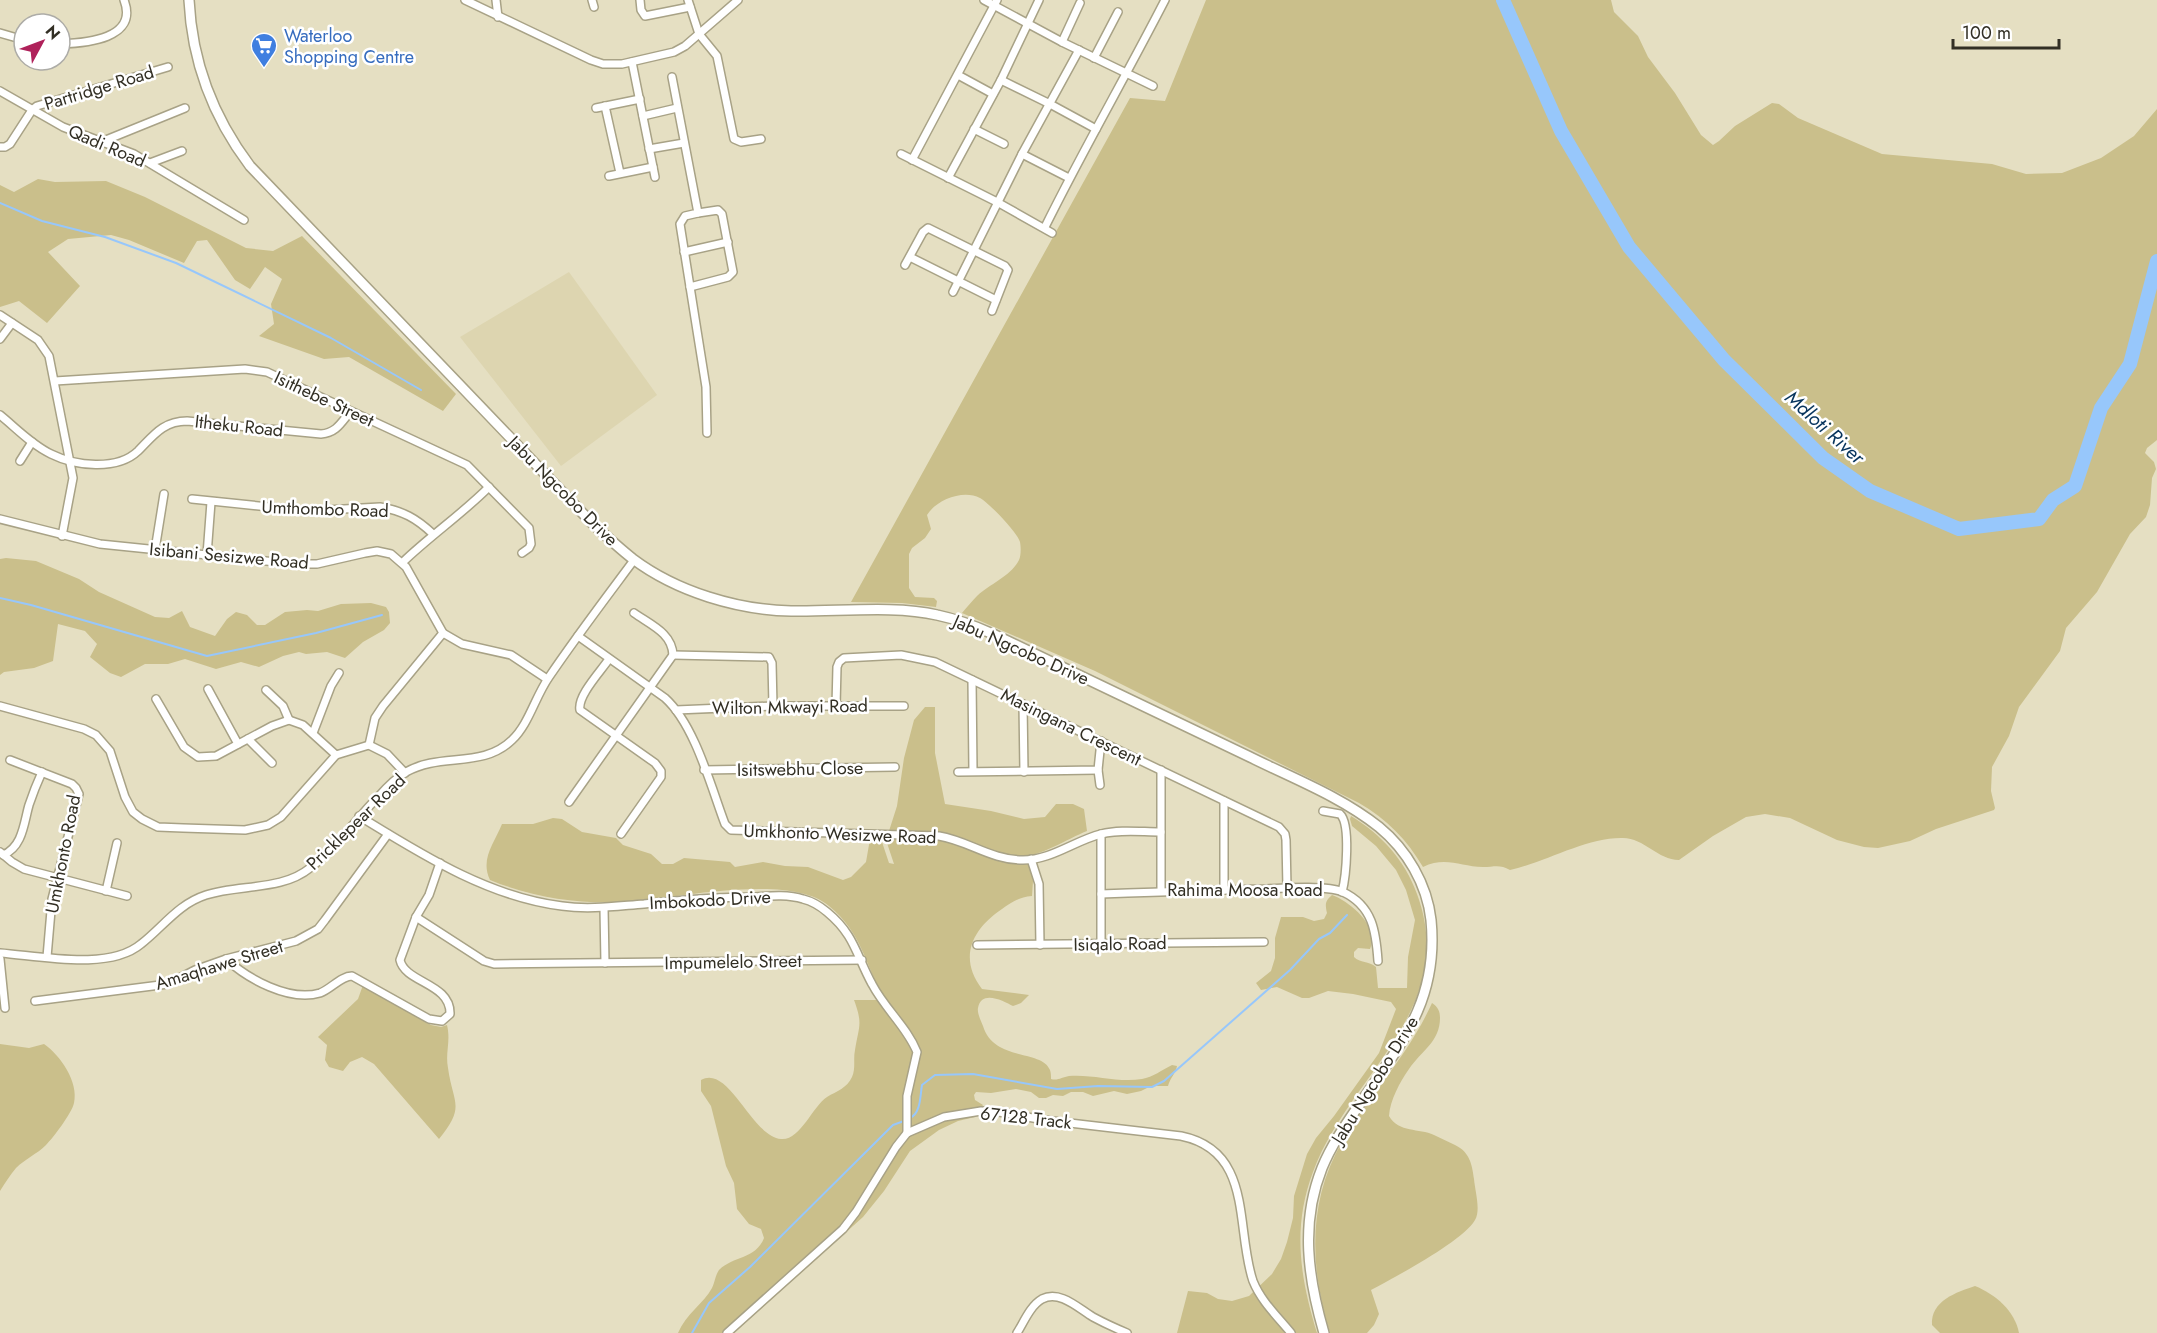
<svg xmlns="http://www.w3.org/2000/svg" width="2157" height="1333" font-family="Jost,sans-serif">
<rect width="100%" height="100%" fill="#e5dfc2"/>
<path fill="#ddd5b0" d="M569,272L657,395L561,466L460,337Z"/>
<g fill="#cabf8b">
<path d="M1206,0H1611L1614,12L1638,36L1648,57L1675,93L1701,135L1713,145L1719,141L1735,126L1772,103L1779,104L1798,118L1882,154L1992,164L2026,174L2062,173L2101,158L2134,136L2157,109V440L2147,448L2145,453L2154,462L2156,469L2152,478L2150,505L2146,517L2130,534L2097,592L2066,628L2060,651L2019,707L2009,736L1992,767L1991,791L1995,808L1994,810L1936,829L1910,841L1878,848L1864,847L1837,840L1790,818L1765,814L1746,817L1713,836L1679,860C1658,860 1644,838 1623,838C1587,837 1546,862 1510,870C1500,864 1494,867 1483,867C1461,867 1446,856 1423,867C1407,840 1387,819 1359,803L1095,671L962,613C967,607 972,601 977,596C990,584 1011,576 1019,560C1021,556 1021,547 1020,542C1017,532 989,503 980,498C963,489 936,500 927,515L931,529L925,538L912,548L909,554V588L915,597L934,598L937,601L936,607L902,603L851,602L1130,98L1165,101Z"/>
<path d="M38,179L55,182L106,181L145,197L246,248L273,251L302,236L456,394L443,411L349,357L324,359L259,336L274,324L271,304L282,279L265,267L250,289L235,280L207,240L197,241L184,263L129,240L111,235L68,239L48,252L80,286L47,323L19,301L0,307V185L14,192Z"/>
<path d="M6,558L36,561L79,579L99,592L155,617L169,618L182,611L190,627L215,636L227,619L236,612L247,615L257,625H265L285,612L307,610L318,611L341,604L371,603L386,607L389,612L390,623L384,630L363,642L345,658L327,652L306,654L299,652L283,656L259,667L241,662L216,669L185,659L168,664H145L121,677L110,673L90,657L97,644L85,631L58,624L53,661L34,668L4,672L0,675V559Z"/>
<path d="M925,707H935V753L945,804L991,811L1024,819L1045,817L1056,804H1073L1084,809L1087,831C1067,839 1040,857 1018,857C995,857 975,842 953,835C933,829 910,832 889,831L897,806L904,758L914,720Z"/>
<path d="M1351,816C1381,834 1405,860 1417,894C1460,1010 1348,1076 1313,1172C1292,1228 1300,1277 1317,1333H1177L1188,1291L1207,1293L1218,1299L1232,1301L1249,1296L1272,1274L1281,1259L1287,1242L1293,1218L1294,1196L1307,1154L1316,1138L1334,1116L1379,1053L1396,1009L1391,1002L1353,994L1328,991L1309,998H1302L1277,987L1261,990L1256,983L1271,971L1275,958V938L1281,917H1303L1314,921L1324,919L1327,913C1325,904 1325,901 1332,895C1351,902 1380,927 1370,949L1358,948L1354,952V957C1360,963 1369,961 1376,967L1378,988H1407L1408,957L1415,920L1406,890L1396,870L1376,846L1352,826L1350,819Z"/>
<path d="M553,818L562,819L582,832L616,838L623,845L651,854L662,864H673L684,858L730,862L735,867L763,862L785,866L808,867L843,880L851,877L866,862L870,839H881L889,863L894,864L886,840C906,839 928,837 948,842C978,849 996,868 1029,863L1033,881L1032,896C1019,897 1012,902 1002,909C972,929 958,958 982,989L1029,995L1021,1003L1013,1006C1004,1001 981,989 978,1008C977,1013 981,1021 983,1026C994,1062 1042,1049 1050,1070C1051,1073 1051,1076 1051,1079C1058,1081 1062,1077 1069,1076C1093,1074 1118,1083 1142,1079C1153,1077 1162,1070 1172,1065L1177,1066C1176,1073 1170,1078 1168,1086H1151L1141,1091L1127,1094L1114,1091L1093,1096L1083,1092H1071L1063,1096L1053,1095L1046,1098H1039L1031,1092L1016,1089L991,1093L976,1092L974,1095L975,1100L983,1105L975,1117L958,1121L939,1130L910,1151L884,1191L863,1217L734,1333H678C686,1314 704,1303 712,1288C715,1282 715,1276 719,1270C733,1256 756,1259 764,1238L761,1229L749,1224L737,1209L734,1183L726,1166L711,1106L701,1091V1080C729,1064 752,1137 781,1139C800,1141 812,1107 827,1097C837,1091 847,1088 852,1077C856,1068 853,1059 855,1050C859,1026 863,1024 854,1000H877L884,998C864,963 863,934 829,906C789,872 675,899 624,902C578,904 534,898 490,880C480,859 494,844 502,824H533Z"/>
<path d="M363,985L431,1025L441,1027L447,1025C451,1042 445,1052 448,1068C453,1104 466,1106 439,1139L374,1064L362,1057L350,1062L343,1071L329,1067L325,1060L327,1045L318,1037L358,999Z"/>
<path d="M1432,1003C1438,1007 1440,1011 1440,1018C1440,1042 1421,1051 1409,1069C1400,1082 1390,1100 1389,1116C1399,1133 1419,1128 1434,1135C1441,1138 1448,1142 1455,1145C1470,1152 1472,1165 1474,1179C1475,1191 1481,1210 1475,1220C1462,1242 1395,1277 1371,1290L1379,1314L1374,1325L1367,1333H1330C1310,1269 1307,1202 1342,1142C1370,1095 1409,1054 1432,1003Z"/>
<path d="M0,1044L29,1048L44,1044C60,1055 79,1082 74,1103C72,1113 53,1138 46,1145C37,1154 25,1159 16,1168C10,1175 5,1183 0,1191Z"/>
<path d="M1975,1286C1995,1294 2015,1311 2019,1333H1940L1932,1325C1930,1301 1957,1292 1975,1286Z"/>
</g>
<g fill="none" stroke-linecap="round" stroke-linejoin="round">
<g stroke="#97c7fb" stroke-width="2">
<path d="M0,203L42,221L105,237L176,263L331,338L421,390"/>
<path d="M0,598L31,605L207,656L316,633L382,615"/>
<path d="M910,1118C921,1113 920,1096 922,1085L935,1075L973,1074L1057,1089L1098,1086L1152,1087L1164,1081L1290,970L1319,939L1330,933L1347,915"/>
<path d="M692,1333L709,1303L750,1267L893,1125L904,1121"/>
</g>
<path stroke="#97c7fb" stroke-width="14" d="M1503,0L1561,131L1629,247L1724,360L1823,458L1870,491L1959,529L2039,519L2053,500L2075,486L2101,408L2130,364L2157,261"/>
<defs>
<g id="minor">
<path d="M465,0L591,60L603,64H622L674,52L685,46L738,0"/>
<path d="M496,0L498,17"/>
<path d="M592,0L594,7"/>
<path d="M640,0L641,10L645,16L690,7"/>
<path d="M688,0L699,34L717,56L734,139L741,142L761,139"/>
<path d="M984,0L1062,42L1153,86"/>
<path d="M0,33L24,40"/>
<path d="M1062,42L1080,3"/>
<path d="M60,44C86,43 139,39 124,0"/>
<path d="M1094,58L1118,12"/>
<path d="M632,62L655,177"/>
<path d="M958,75L993,94"/>
<path d="M672,77L698,213L685,216L680,224L706,387L707,433"/>
<path d="M1001,80L1050,104L1096,129"/>
<path d="M0,91L63,127L134,154L244,220"/>
<path d="M605,106L620,173"/>
<path d="M596,108L640,99"/>
<path d="M643,116L677,108"/>
<path d="M974,129L1004,144"/>
<path d="M101,142L185,108"/>
<path d="M0,147H5L10,144L32,110L37,106L168,67"/>
<path d="M649,149L684,143"/>
<path d="M901,154L997,202L1052,233"/>
<path d="M1022,154L1069,178"/>
<path d="M912,160L997,0"/>
<path d="M150,163L182,151"/>
<path d="M609,176L653,167"/>
<path d="M948,178L1001,80L1039,0"/>
<path d="M1045,227C1083,150 1126,76 1165,0"/>
<path d="M684,252L728,242"/>
<path d="M910,257L996,300"/>
<path d="M905,265L923,232L928,228L1005,266L1008,270L992,311"/>
<path d="M690,287L728,277L733,272L722,214L718,210L698,213"/>
<path d="M953,292L1022,154L1079,50"/>
<path d="M0,315L38,340L49,356L73,478L62,536"/>
<path d="M0,339L12,323"/>
<path d="M55,381L245,369L267,372L467,465L529,528L531,544L529,548L522,553"/>
<path d="M0,415C16,428 32,445 51,454C75,466 117,471 138,451C153,436 163,421 187,421L321,434C336,433 341,423 350,412"/>
<path d="M20,461L32,442"/>
<path d="M192,499L308,511L380,507C403,511 416,518 433,534"/>
<path d="M0,519L100,544L295,564H317L365,553L377,551L391,554L406,567L443,633L462,644L511,655L547,679"/>
<path d="M155,550L164,494"/>
<path d="M207,555L211,502"/>
<path d="M403,562C430,536 462,514 489,487"/>
<path d="M578,636L665,698C695,725 711,787 725,824L731,830L939,836C969,841 991,860 1023,860C1051,860 1074,841 1101,834C1120,829 1141,832 1161,832"/>
<path d="M673,655L769,657L772,663L773,706"/>
<path d="M609,659C601,671 577,696 580,710L655,763L661,771V777L621,834"/>
<path d="M972,680L973,771"/>
<path d="M208,689L238,744"/>
<path d="M266,690L283,706L289,720"/>
<path d="M156,699L184,747L198,757L216,756L272,726L289,720L303,725L336,755"/>
<path d="M1023,704L1024,772"/>
<path d="M0,706L84,729L96,735L110,751L125,797L133,812L142,819L158,827L183,828L245,830L268,825L281,817L336,755L369,745L387,754L405,773"/>
<path d="M836,706L837,667L839,662L844,658L901,655L935,662L1279,827L1285,834L1286,840L1287,888"/>
<path d="M676,710L773,706H904"/>
<path d="M313,733L331,686L339,673"/>
<path d="M248,739L272,763"/>
<path d="M369,745L375,718L383,706L443,633"/>
<path d="M10,760L72,784L76,788L79,794L52,899L47,957"/>
<path d="M704,770L895,767"/>
<path d="M1098,770L1100,785"/>
<path d="M958,772L1098,770L1101,741"/>
<path d="M1224,801V890"/>
<path d="M569,802L673,655C672,633 651,625 634,613"/>
<path d="M1323,811L1340,814C1351,824 1346,877 1342,892"/>
<path d="M359,816C421,854 488,897 562,906C589,910 617,906 644,904C680,900 716,897 753,897C769,896 787,894 803,899C811,901 820,906 827,912C855,935 856,955 872,984C885,1009 907,1027 917,1052L907,1096V1133"/>
<path d="M1101,834V944"/>
<path d="M0,852L12,862L24,869L127,896"/>
<path d="M3,855C23,847 24,822 29,805C33,793 37,783 42,772"/>
<path d="M1031,859L1039,884L1040,945"/>
<path d="M106,891L117,843"/>
<path d="M1161,891V770"/>
<path d="M1101,894C1156,892 1211,890 1265,889C1284,888 1327,885 1343,892C1373,906 1376,932 1378,961"/>
<path d="M604,908L605,963"/>
<path d="M416,917L484,961L494,964L862,960"/>
<path d="M977,945L1264,942"/>
<path d="M0,953C40,956 109,971 141,944C163,927 178,904 206,895C239,884 282,891 310,868C336,848 356,819 379,796C387,787 396,778 406,772C441,752 482,769 512,740C529,724 535,697 549,677C576,637 605,599 634,560"/>
<path d="M0,959L5,1008"/>
<path d="M226,959C248,979 289,1002 320,993C331,989 341,976 352,976L429,1019L442,1021L450,1014C451,983 405,983 400,960L416,917L429,895L440,863"/>
<path d="M35,1001L168,984L195,970L226,959L296,941L318,929L325,920L388,834"/>
<path d="M727,1333L843,1229L856,1212L896,1147L907,1133L944,1117L981,1111L999,1112L1044,1120L1181,1136C1254,1151 1235,1228 1253,1281C1261,1301 1277,1316 1291,1333"/>
<path d="M1017,1333C1024,1322 1030,1306 1042,1299C1060,1290 1078,1308 1093,1317C1104,1323 1115,1328 1127,1333"/>
</g>
<path id="secondary" d="M189,0C192,62 213,117 250,166L592,523C606,536 619,548 633,559C677,592 738,610 791,611C836,612 895,605 937,615C956,619 975,626 993,634C1078,675 1163,715 1248,756C1292,778 1340,796 1379,827C1407,850 1427,884 1431,920C1439,1001 1400,1045 1357,1108C1344,1127 1331,1146 1322,1168C1300,1223 1308,1278 1324,1333"/>
</defs>
<use href="#minor" stroke="#a8a286" stroke-width="10"/>
<use href="#secondary" stroke="#a8a286" stroke-width="12"/>
<use href="#minor" stroke="#fff" stroke-width="7"/>
<use href="#secondary" stroke="#fff" stroke-width="9"/>
</g>
<defs>
<symbol id="supermarket-pin" viewBox="-11 -11 22 30"><path d="M0 17L-7.5 6A9.5 9.5 0 1 1 7.5 6Z" fill="#3f7fe0" stroke="#fff"/><path d="M-6-5.5h2.5l.6 2H6L4.5 2H-2.5L-4.4-4H-6ZM-1.5 3.2a1.3 1.3 0 1 0 .1 0ZM3 3.2a1.3 1.3 0 1 0 .1 0Z" fill="#fff"/></symbol>
</defs>
<g fill-rule="evenodd">
<use href="#supermarket-pin" x="249" y="31" width="30" height="40"/>
</g>
<g text-anchor="middle" stroke-width="5" stroke-linejoin="round" paint-order="stroke">
<g font-size="18" fill="#366cbe" stroke="#fff" text-anchor="start">
<text x="284" y="42">Waterloo<tspan x="284" dy="21">Shopping Centre</tspan></text>
</g>
<g font-size="18" fill="#322f24" stroke="#fff">
<text transform="translate(99 88) rotate(-17)" y="6">Partridge Road</text>
<text transform="translate(107 146) rotate(23)" y="6">Qadi Road</text>
<text transform="translate(324 399) rotate(25)" y="6">Isithebe Street</text>
<text transform="translate(239 426) rotate(6)" y="6">Itheku Road</text>
<text transform="translate(563 491) rotate(45)" y="6">Jabu Ngcobo Drive</text>
<text transform="translate(325 509) rotate(2)" y="6">Umthombo Road</text>
<text transform="translate(229 556) rotate(5)" y="6">Isibani Sesizwe Road</text>
<text transform="translate(1021 650) rotate(24)" y="6">Jabu Ngcobo Drive</text>
<text transform="translate(790 707) rotate(-1)" y="6">Wilton Mkwayi Road</text>
<text transform="translate(1071 727) rotate(26)" y="6">Masingana Crescent</text>
<text transform="translate(800 769) rotate(-1)" y="6">Isitswebhu Close</text>
<text transform="translate(356 822) rotate(-44)" y="6">Pricklepear Road</text>
<text transform="translate(840 834) rotate(2)" y="6">Umkhonto Wesizwe Road</text>
<text transform="translate(63 854) rotate(-79)" y="6">Umkhonto Road</text>
<text x="1245" y="896">Rahima Moosa Road</text>
<text transform="translate(710 900) rotate(-3)" y="6">Imbokodo Drive</text>
<text transform="translate(1120 944) rotate(-1)" y="6">Isiqalo Road</text>
<text transform="translate(733 962) rotate(-1)" y="6">Impumelelo Street</text>
<text transform="translate(219 965) rotate(-17)" y="6">Amaqhawe Street</text>
<text transform="translate(1375 1080) rotate(-58)" y="6">Jabu Ngcobo Drive</text>
<text transform="translate(1026 1118) rotate(6)" y="6">67128 Track</text>
</g>
<g font-size="20" font-style="italic" fill="#07345c" stroke="#fff">
<text transform="translate(1825 427) rotate(42)" y="7">Mdloti River</text>
</g>
</g>
<g transform="translate(42 42) rotate(49)"><circle r="28" fill="#ffffff" stroke="#adaca7" stroke-width="1.5"/>
<path d="M0-4.5L10 22L0 15L-10 22Z" fill="#af215a"/>
<text y="-9" font-size="16" font-weight="bold" text-anchor="middle" fill="#322f24">N</text>
</g>
<path d="M1953 39v9h106v-9" fill="none" stroke="#322f24" stroke-width="3"/>
<text x="1962" y="39" font-size="18" fill="#322f24" stroke="#ffffff" stroke-width="4.5" paint-order="stroke">100 m</text>
</svg>
